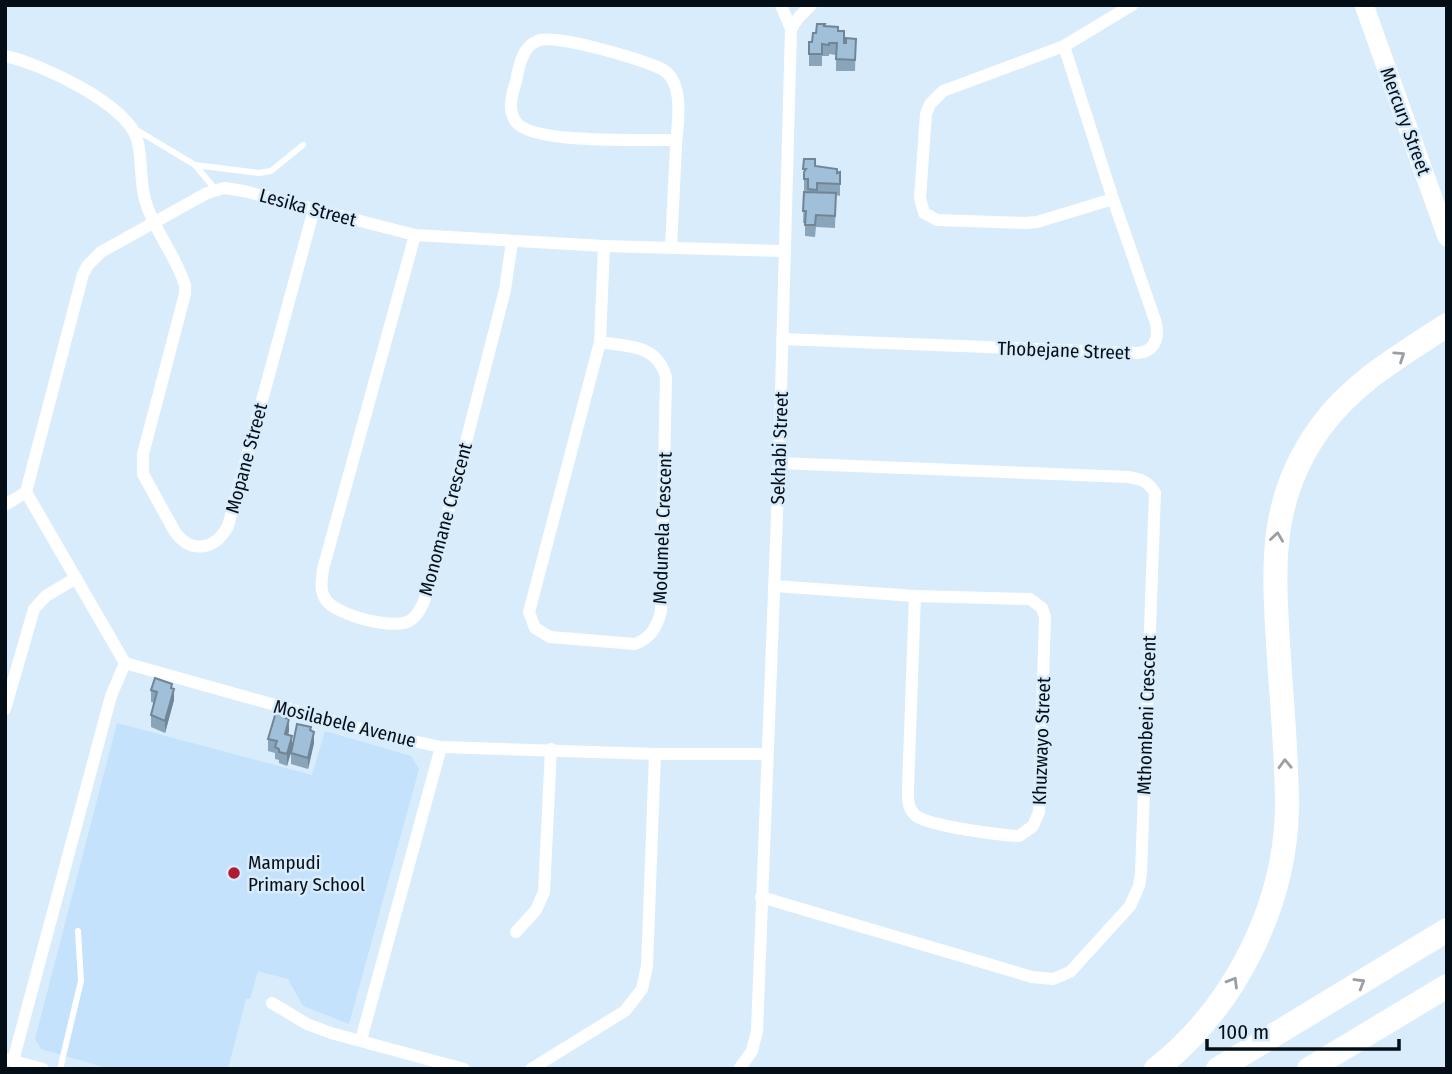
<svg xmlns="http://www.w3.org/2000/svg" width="1452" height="1074" font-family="'Fira Sans Condensed',sans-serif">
<rect width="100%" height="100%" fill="#d9ecfb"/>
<path fill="#c4e2fb" d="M117,723L312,775L325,731L411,756L419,769L349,1024L303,1006L288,979L258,971L250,999H246L228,1069H110L41,1049L35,1039Z"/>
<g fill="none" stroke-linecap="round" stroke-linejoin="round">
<g stroke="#fff" stroke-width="6">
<path d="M135,129L195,165L216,190"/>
<path d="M195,165L259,173L271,171L303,145"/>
<path d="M60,1069L81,981L78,931"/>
</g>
<g stroke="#fff" stroke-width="12">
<path d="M781,5L791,29"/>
<path d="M5,56C40,63 127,104 137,139C143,160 139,183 146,203C155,232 176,256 185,285V294L143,454V474L175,532C192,555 216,549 228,526L314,209"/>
<path d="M1113,199L1037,222L1026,223L937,220L924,213L920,198L926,114L930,104L943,91L1064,46L1132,5"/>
<path d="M415,235L323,569C322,579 319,591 326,600C337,616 397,631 411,620C422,611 425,598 429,586L505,290L512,242"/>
<path d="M671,247C673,213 674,180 676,146C677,127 682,101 674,83C671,75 664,69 655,66C635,58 554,33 537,41C522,47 519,67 516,81C512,94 507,110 516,122C533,145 645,139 676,140"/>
<path d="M782,339L1137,353C1155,352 1159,338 1156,323L1113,199L1064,46"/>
<path d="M600,342C629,347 657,344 666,377L661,611C657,627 651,638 635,644L550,637L535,628L529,612L600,342L604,246"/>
<path d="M26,492L83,274L88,265L101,252L207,193L224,188L244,191L415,235L604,246L783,251"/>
<path d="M26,492L125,663L375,733L441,747L655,754H767"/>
<path d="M5,505L26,492"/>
<path d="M774,586L915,596L1030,599L1042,608L1045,617L1039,812L1033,826L1019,836C1000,835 927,826 915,815C907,808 908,797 908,788L915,596"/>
<path d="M5,709L34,609L46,596L76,578"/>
<path d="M761,897L1032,977L1053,979L1070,972L1130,906L1139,886L1141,873L1155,493C1148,481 1141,479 1128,477L779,463"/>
<path d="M516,932L536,910L544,892L551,749"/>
<path d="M272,1003L307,1024L331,1033L464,1069"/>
<path d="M361,1040L441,747"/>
<path d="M6,1059L43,1069"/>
<path d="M13,1061L111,696L125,663"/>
<path d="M531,1069L625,1011L642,989L647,966L655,754"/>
<path d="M739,1069L752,1051L757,1031L779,463L791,29L799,17L811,5"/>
</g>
<path stroke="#fff" stroke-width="19" d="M1364,5L1447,237"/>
<g stroke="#fff" stroke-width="24">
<path d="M1156,1069C1234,1008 1286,906 1287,806C1287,752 1281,696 1278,642C1273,562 1270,497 1320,428C1352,383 1401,355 1447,325"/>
<path d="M1218,1069L1447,930"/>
<path d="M1309,1069L1447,986"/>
</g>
</g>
<g fill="#8aa4ba">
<path d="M824,26L838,31L844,43L856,39L855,71H836V55L829,54V56H822V66H809V42H812L816,33Z"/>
<path d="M804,159L815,166L840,172V196L836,195L835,228L816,227L815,237L805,236V223H803L804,192H808V191H804Z"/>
<path d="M172,688L174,700L165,733L151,727V715L154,703L151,702V690Z"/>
<path d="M287,719L289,731L288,735L292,746L311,731L314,743L308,769L291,764V753L287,766L279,763V760L275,759V753L268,751V739Z"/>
</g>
<g fill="#708697">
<path d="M172,684V694L174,689V700L165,733V721Z"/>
<path d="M289,719V731L285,746V734Z"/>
<path d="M314,732V743L308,769V758Z"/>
<path d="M292,736V748L287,766V754Z"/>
</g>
<g fill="#a0bfd8" stroke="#708697" stroke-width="2">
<path d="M817,24H825L824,26L838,27V31H844V43H846V38L856,39L855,60L836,59L837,43H829V45L822,44V54H809V42H812L813,33H816Z"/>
<path d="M804,159H815V166L837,169V173L840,172V184L817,183V190L808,189V179H804V172L806,169H803Z"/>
<path d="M804,192L836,193L835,216L816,215L815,225H805L806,211H803Z"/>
<path d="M155,678L172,684L171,688L174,689L165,721L151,715L157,692L151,690Z"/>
<path d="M276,712L287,715L286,718L289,719L285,734L292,736L287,754L279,752V749L275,747L277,741L268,739Z"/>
<path d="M297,724L311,727L310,730L314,732L308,758L291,753Z"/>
</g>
<defs><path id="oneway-chevron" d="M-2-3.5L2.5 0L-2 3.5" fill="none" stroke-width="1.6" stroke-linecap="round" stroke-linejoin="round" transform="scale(1.75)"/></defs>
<g stroke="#9b9fa2">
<use href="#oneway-chevron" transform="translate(1400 356) rotate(-34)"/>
<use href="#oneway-chevron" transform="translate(1277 537) rotate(-82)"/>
<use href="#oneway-chevron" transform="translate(1285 764) rotate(-92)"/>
<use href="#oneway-chevron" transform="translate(1233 982) rotate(-59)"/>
<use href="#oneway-chevron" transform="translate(1360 983) rotate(-31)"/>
</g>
<circle fill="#af1c32" stroke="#d9ecfb" stroke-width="2.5" cx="234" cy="873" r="7"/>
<g text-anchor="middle" stroke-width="5" stroke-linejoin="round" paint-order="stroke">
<g font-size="19" fill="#040e16" stroke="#d9ecfb">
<text transform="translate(1406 121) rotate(70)" y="7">Mercury Street</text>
<text transform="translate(308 207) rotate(15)" y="7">Lesika Street</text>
<text transform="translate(1064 350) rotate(2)" y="7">Thobejane Street</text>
<text transform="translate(779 448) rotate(-88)" y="7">Sekhabi Street</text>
<text transform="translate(246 458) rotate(-75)" y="7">Mopane Street</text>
<text transform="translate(445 519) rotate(-75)" y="7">Monomane Crescent</text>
<text transform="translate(662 528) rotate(-88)" y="7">Modumela Crescent</text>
<text transform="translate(1146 715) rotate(-88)" y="7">Mthombeni Crescent</text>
<text transform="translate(345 723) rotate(14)" y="7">Mosilabele Avenue</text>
<text transform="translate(1041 741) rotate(-88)" y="7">Khuzwayo Street</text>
</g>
<g font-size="19" fill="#040e16" stroke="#d9ecfb" text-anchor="start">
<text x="248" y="869">Mampudi<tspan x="248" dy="22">Primary School</tspan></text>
</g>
</g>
<rect width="1452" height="1074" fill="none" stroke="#040e16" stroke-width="14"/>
<path d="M1207 1039v10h192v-10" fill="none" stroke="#040e16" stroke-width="3.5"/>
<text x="1218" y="1039" font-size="21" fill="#040e16" stroke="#d9ecfb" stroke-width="5" paint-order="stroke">100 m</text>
</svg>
